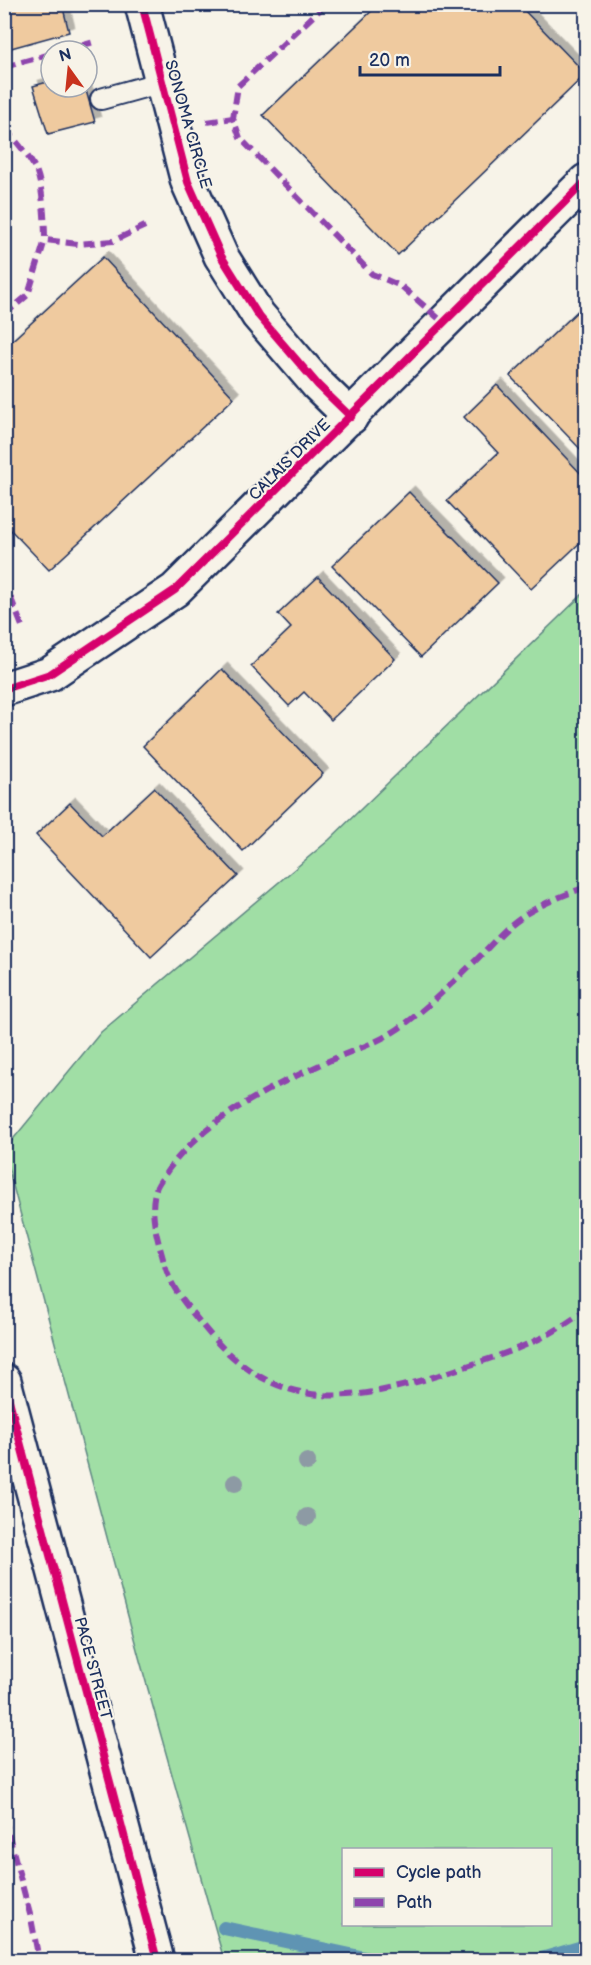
<svg xmlns="http://www.w3.org/2000/svg" width="591" height="1965" font-family="'Balsamiq Sans',sans-serif">
<defs>
<filter id="shadow"><feDropShadow dx="5.5" dy="-5.5" stdDeviation="0" flood-color="#0004"/></filter>
</defs>
<rect width="100%" height="100%" fill="#f7f3e8"/>
<filter id="ink" filterUnits="userSpaceOnUse"><feTurbulence type="fractalNoise" baseFrequency=".0167" numOctaves="2"/><feDisplacementMap in="SourceGraphic" scale="12" xChannelSelector="R" yChannelSelector="G"/><feConvolveMatrix kernelMatrix="1 2 1 2 8 2 1 2 1" color-interpolation-filters="sRGB"/></filter>
<g filter="url(#ink)">
<path fill="#a0dea5" stroke="#5e8682" stroke-width="1.5" fill-rule="evenodd" d="M586,591V1960H224L139,1657L5,1156V1149L101,1032L329,840ZM344,1850H550V1924H344Z"/>
<g fill="none" stroke-linecap="round" stroke-linejoin="round">
<g stroke="#5e94b3" stroke-width="14">
<path d="M224,1928L374,1960"/>
<path d="M538,1960L586,1946"/>
</g>
</g>
<g fill="#efca9f" stroke="#1b2f5e" stroke-width="1.5" filter="url(#shadow)">
<path d="M4,4H62L69,32L4,50Z"/>
<path d="M379,4H518L586,74L398,255L263,115Z"/>
<path d="M51,81V87H85L95,122L48,134L33,86Z"/>
<path d="M103,257L234,398L49,570L4,523V348Z"/>
<path d="M586,303V455L510,376Z"/>
<path d="M497,385L586,479V537L531,589L447,501L498,453L464,417Z"/>
<path d="M409,492L498,583L421,657L332,566Z"/>
<path d="M318,577L395,659L331,720L304,692L289,706L251,666L291,628L278,614Z"/>
<path d="M222,669L323,774L243,851L143,746Z"/>
<path d="M154,788L238,876L151,957L36,835L70,803L102,836Z"/>
</g>
<g fill="none" stroke-linecap="round" stroke-linejoin="round">
<defs>
<path id="service" d="M101,99L162,82"/>
<g id="minor">
<path d="M142,4L188,182L221,256L258,315L318,385L351,417"/>
<path d="M4,689L50,674L175,590L586,181"/>
</g>
<path id="secondary" d="M4,1381L157,1960"/>
</defs>
<use href="#service" stroke="#1b2f5e" stroke-width="24"/>
<use href="#minor" stroke="#1b2f5e" stroke-width="38"/>
<use href="#secondary" stroke="#1b2f5e" stroke-width="38"/>
<use href="#service" stroke="#f7f3e8" stroke-width="20"/>
<use href="#minor" stroke="#f7f3e8" stroke-width="33"/>
<use href="#secondary" stroke="#f7f3e8" stroke-width="33"/>
<g stroke="#8e44ad" stroke-width="6" stroke-dasharray="12 6" stroke-linecap="butt">
<path d="M326,4L238,86L233,118L240,138L372,274L401,286L444,323"/>
<path d="M63,51L94,42"/>
<path d="M4,67L51,54"/>
<path d="M207,122L233,118"/>
<path d="M4,129C15,138 30,158 36,170C43,186 45,223 45,240L78,244L113,241L145,226"/>
<path d="M4,315L28,295L45,240"/>
<path d="M4,581L24,631"/>
<path d="M586,887C564,895 541,904 521,917C502,930 489,948 473,963C449,986 425,1010 398,1029C374,1045 347,1052 322,1064C266,1089 205,1120 168,1170C164,1176 158,1183 156,1189C148,1213 159,1243 165,1266C172,1290 188,1307 203,1326C277,1418 356,1403 455,1370C483,1361 512,1352 539,1339C555,1332 571,1320 586,1310"/>
<path d="M4,1817L31,1918L39,1960"/>
</g>
<defs>
<g id="cycleway">
<path d="M142,4L188,182L221,256L258,315L318,385L351,417"/>
<path d="M4,689L50,674L175,590L586,181"/>
<path d="M4,1381L157,1960"/>
</g>
</defs>
<use href="#cycleway" stroke="#f7f3e8" stroke-width="11"/>
<use href="#cycleway" stroke="#d6006c" stroke-width="8"/>
</g>
<g fill="#8d9aa4">
<circle cx="307" cy="1462" r="9"/>
<circle cx="235" cy="1483" r="9"/>
<circle cx="307" cy="1517" r="9"/>
</g>
</g>
<g text-anchor="middle" stroke-width="4.5" stroke-linejoin="round" paint-order="stroke">
<g font-size="16" fill="#1b2f5e" stroke="#f7f3e8">
<text transform="translate(189 124) rotate(74)" y="6">SONOMA CIRCLE</text>
<text transform="translate(289 459) rotate(-45)" y="6">CALAIS DRIVE</text>
<text transform="translate(94 1668) rotate(75)" y="6">PACE STREET</text>
</g>
</g>
<rect width="591" height="1965" fill="none" stroke="#f7f3e8" stroke-width="24"/>
<rect x="12" y="12" width="567" height="1941" fill="none" stroke="#1b2f5e" stroke-width="2" filter="url(#ink)"/>
<rect x="342" y="1848" width="210" height="78" fill="#f7f3e8" stroke="#9fa5b1" stroke-width="1.5"/>
<rect x="354" y="1868" width="30" height="9" fill="#d6006c" stroke="#9fa5b1" stroke-width="1.5"/>
<text x="396" y="1878" font-size="18" fill="#1b2f5e">Cycle path</text>
<rect x="354" y="1898" width="30" height="9" fill="#8e44ad" stroke="#9fa5b1" stroke-width="1.5"/>
<text x="396" y="1908" font-size="18" fill="#1b2f5e">Path</text>
<g transform="translate(69 69) rotate(345)"><circle r="28" fill="#f7f3e8" stroke="#9fa5b1" stroke-width="1.5"/>
<path d="M0-4.5L10 22L0 15L-10 22Z" fill="#c8321e"/>
<text y="-9" font-size="16" font-weight="bold" text-anchor="middle" fill="#1b2f5e">N</text>
</g>
<path d="M360 66v9h140v-9" fill="none" stroke="#1b2f5e" stroke-width="3"/>
<text x="369" y="66" font-size="18" fill="#1b2f5e" stroke="#f7f3e8" stroke-width="4.5" paint-order="stroke">20 m</text>
</svg>
